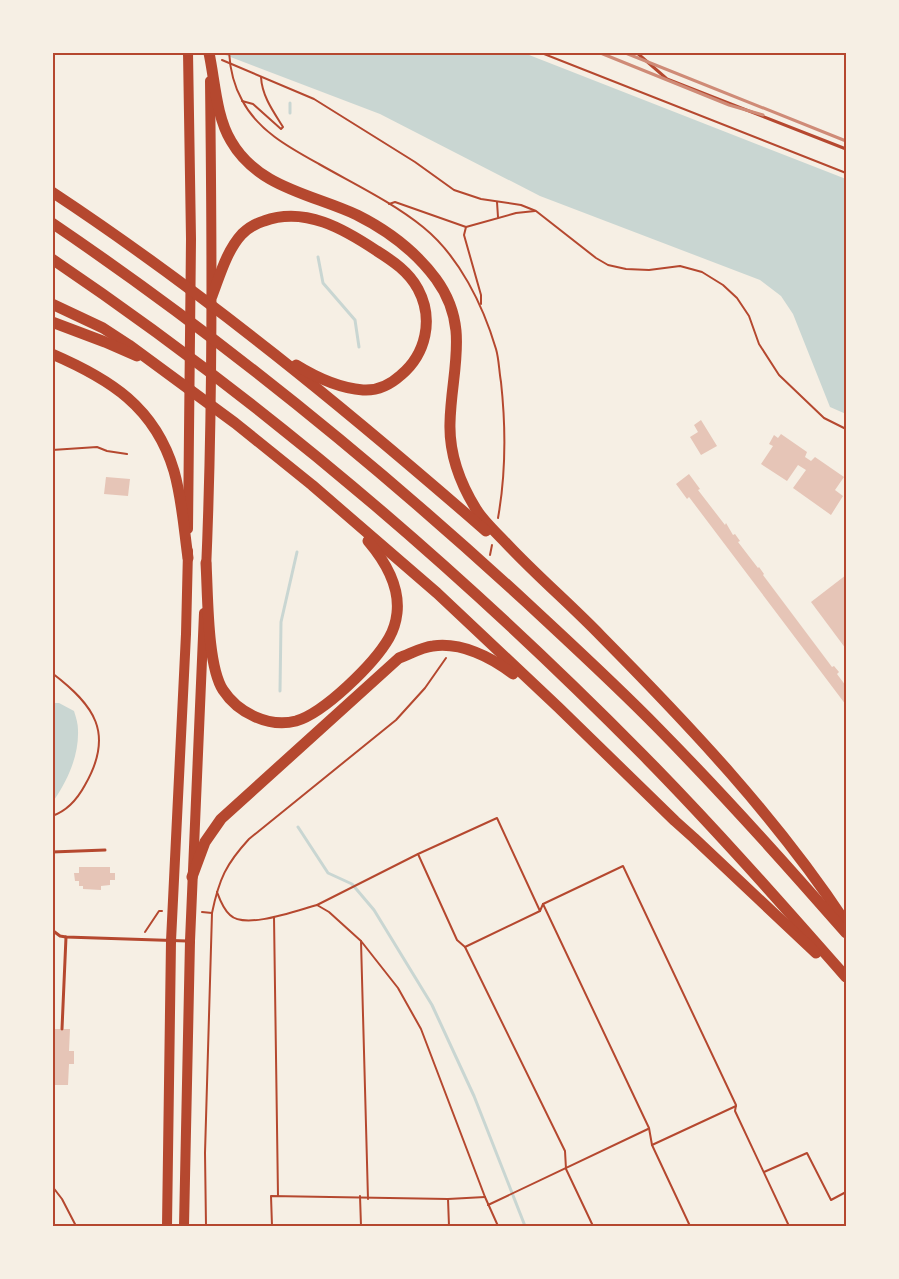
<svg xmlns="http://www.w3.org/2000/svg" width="899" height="1279" font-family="'PT Sans Narrow',sans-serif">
<rect width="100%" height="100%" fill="#f6efe4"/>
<g fill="#c9d6d2">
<path d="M220,53H524L846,179V414L830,407L793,314L781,296L760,280L540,196L380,114Z"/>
<path d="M53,703H59L74,711C76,717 78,724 78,730C79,755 68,780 54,800H53Z"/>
</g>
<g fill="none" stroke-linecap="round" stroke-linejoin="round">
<g stroke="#c9d6d2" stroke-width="3">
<path d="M290,103V113"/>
<path d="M318,257L323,283L355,320L359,347"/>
<path d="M280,691L281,622L297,552"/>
<path d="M298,827L328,873L352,884L374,910L432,1005L474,1096L525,1226"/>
</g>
</g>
<g fill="#e6c5b7">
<path d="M701,420L717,446L701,455L690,437L698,432L694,425Z"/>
<path d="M781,434L807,452L805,457L811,461L815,457L844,477L835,490L843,496L831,515L793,488L806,470L798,465L787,481L761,464L773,446L769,444L774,435L778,438Z"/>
<path d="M689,474L700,489L698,490L725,525L726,523L733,535L735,534L740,541L738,542L758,568L759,567L764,574L763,575L832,667L834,666L839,672L837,674L846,686V705L689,497L687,499L676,484Z"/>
<path d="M106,477L130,479L128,496L104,494Z"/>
<path d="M846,575V649L811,602Z"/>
<path d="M79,867H110V873H115V880H110V885L101,886V890L83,889V886H79V881H75L74,873H79Z"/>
<path d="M52,1029H70L69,1051H74V1064H69L68,1085H52Z"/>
</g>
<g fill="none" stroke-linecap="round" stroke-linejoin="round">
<g stroke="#b5482f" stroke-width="2">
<path d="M229,52C230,68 234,86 242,100C258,131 290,148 319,164C354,184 392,202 423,227C459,256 483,305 496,349C499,359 499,371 501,382C506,428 506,473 498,518"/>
<path d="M539,52L846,173"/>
<path d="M222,60L314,99L415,162L454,190L481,199L521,205L536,211L596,258L608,265L626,269L649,270L680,266L702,272L723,285L737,298L749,316L759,344L779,375L824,418L846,429"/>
<path d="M242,101L253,104L281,129L283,127C273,111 262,96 261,77"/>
<path d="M497,202L498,217"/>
<path d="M389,204L395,202L466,227"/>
<path d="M481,304V295L464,235L466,227L516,213L535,211"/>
<path d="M52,450L97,447L107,451L127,454"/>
<path d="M490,555L492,545"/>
<path d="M52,673C94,705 115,733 85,785C78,798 67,811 52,816"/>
<path d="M217,892C220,900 223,909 230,915C245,930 298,910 317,905L329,912L361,941L398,988L421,1029L485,1197L498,1226"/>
<path d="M543,904L649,1128L652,1145L690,1226"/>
<path d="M317,905L418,854"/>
<path d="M202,912L212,913"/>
<path d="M274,917L278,1196"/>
<path d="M145,932L159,911H162"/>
<path d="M361,941L368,1199"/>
<path d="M465,947L540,911"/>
<path d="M652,1145L736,1106"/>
<path d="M764,1172L807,1153L831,1200L846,1192"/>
<path d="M52,1186L62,1199L76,1226"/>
<path d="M360,1196L361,1226"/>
<path d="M448,1199L485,1197"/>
<path d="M488,1205L648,1129"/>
<path d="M206,1226L205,1153L212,913C219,879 226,864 249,839L396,720L425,688L446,658"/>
<path d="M272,1226L271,1196L448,1199L449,1226"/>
<path d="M593,1226L566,1169L565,1151L465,947L457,940L418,854L497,818L540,911L543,904L623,866L736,1105L735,1111L789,1226"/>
</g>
<g stroke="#b5482f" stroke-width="3">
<path d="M636,52L667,79L846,149"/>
<path d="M52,852L105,850"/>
<path d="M52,930L60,936L66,937L187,941"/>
<path d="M62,1029L66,937"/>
</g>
<g stroke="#b5482f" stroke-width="10">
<path d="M167,1226L171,941"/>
<path d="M184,1226L190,941"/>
</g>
<g stroke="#b5482f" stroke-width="10">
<path d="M188,529L191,239L188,52"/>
<path d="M206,571C213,408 212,245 210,81"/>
<path d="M171,941L186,634L188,551"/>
<path d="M190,941L204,613"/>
</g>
<g stroke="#b5482f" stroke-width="11">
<path d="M188,52V53"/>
<path d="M209,53C215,81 216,116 231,141C258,188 312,194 357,215C387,230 416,252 436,279C471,327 451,370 450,423C449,454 460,483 476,509C484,522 497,533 507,544C537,576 570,604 601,636C690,726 776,817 846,923"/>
<path d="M52,192C205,293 348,411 486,531"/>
<path d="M52,223C220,337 377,465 526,602C570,643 615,684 658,728C723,794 785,863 846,933"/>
<path d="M52,259C265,403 462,572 642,754C713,826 780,902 846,977"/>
<path d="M212,296C220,275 227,250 242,234C248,228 257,223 264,221C305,206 344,229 377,251C393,261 409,272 418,289C434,319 426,354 401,375C390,385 378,391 363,390C338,388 317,378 296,365"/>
<path d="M52,304L103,328L129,345L235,423L312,485L437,593L558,707L675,821L694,838L816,953"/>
<path d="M52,322L105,342L137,356"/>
<path d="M52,354C110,379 155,407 174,471C182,499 184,529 188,558"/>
<path d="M206,563C208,595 207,665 223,690C238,713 269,728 296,721C324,713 374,664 389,638C393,631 396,622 397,613C400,586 385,561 368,541"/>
<path d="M192,877L205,842L221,819L399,658C410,654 422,647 433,646C461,642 491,657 513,674"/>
</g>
<g stroke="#cf8b77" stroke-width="3">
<path d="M598,52L729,105L763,115"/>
<path d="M623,52L846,141"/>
</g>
</g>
<rect width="899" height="1279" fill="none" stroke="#f6efe4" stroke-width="108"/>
<rect x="54" y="54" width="791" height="1171" fill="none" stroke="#b5482f" stroke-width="2"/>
</svg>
